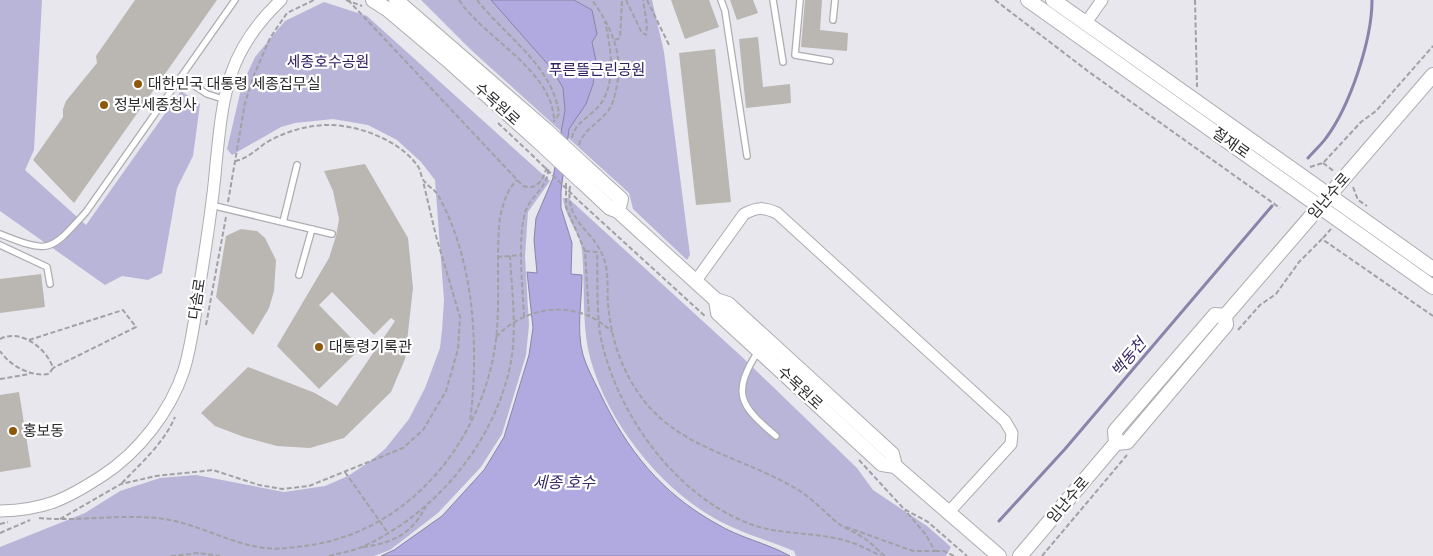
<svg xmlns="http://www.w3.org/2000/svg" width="1433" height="556" font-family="Ubuntu,'Noto Sans KR',sans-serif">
<rect width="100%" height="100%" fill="#e7e7ed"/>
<g fill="#b9b5d8">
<path d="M0,0H42L34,150L25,170L86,225L181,91L200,104L193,156L177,188L162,273L148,280L122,276L105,285L0,211Z"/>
<path d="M421,0H652L664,52L690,255L687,260L633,209L629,193L469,48Z"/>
<path d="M324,2L367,16L550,181L528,212L525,256L529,325L526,355L502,434L481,467L438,513L390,550L374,556H0V547L85,513L120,491L160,478L196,475L284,492L325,486L348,476L369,462L385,449L409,419L425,388L440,348L442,330L444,300L435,180L421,162L397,140L368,125L333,119L295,123L281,127L232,155L227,149L242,85L255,57L285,21Z"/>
<path d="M563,198H568L741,356L857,468L873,490L927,526L951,547L946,556H796L794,551C767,540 738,532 714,518C656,485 602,415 588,349C582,317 585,283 582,251C581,234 565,218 563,198Z"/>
</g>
<path fill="#b0aae0" stroke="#8884aa" d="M491,0H574L592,10L597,34L592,42L596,61L593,84L586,104L569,129L561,191V208L572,243L571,274L582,275C582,301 576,330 583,355C587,368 594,381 600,393C627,450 661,493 717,524C740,538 767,543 790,556H381L394,550L442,516L484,470L504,437L529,355L533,328L527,272L537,273L534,240L536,218L553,178L565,110L563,88L552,69Z"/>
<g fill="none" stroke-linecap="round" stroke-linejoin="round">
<g stroke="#8884aa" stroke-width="3">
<path d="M1308,158C1314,151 1321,145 1326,138C1350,106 1372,40 1372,0"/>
<path d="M999,521L1065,449L1272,206"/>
</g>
</g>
<g fill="#bab6b1">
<path d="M135,0H217L74,203L33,160L63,117V109L66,101L97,63L96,56Z"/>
<path d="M671,0H709L719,27L685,39Z"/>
<path d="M730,0H753L758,13L737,20Z"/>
<path d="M805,0H822L820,30L848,33L847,51L801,47Z"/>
<path d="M758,37L763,87L790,84L791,103L746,108L739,39Z"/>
<path d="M715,49L731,202L696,205L679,53Z"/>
<path d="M365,164L408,238L413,288L405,359L391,392L344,438L310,448L277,446L244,437L215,426L201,413L248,367L315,393L337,406L395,321L391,318L374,335L332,292L319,305L361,348L319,389L277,346L329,258L336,236L339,219L333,191L324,171Z"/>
<path d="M241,229L257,231L265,238L276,260L274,291L269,308L253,335L216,297L226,236Z"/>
<path d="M41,274L45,307L0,313V279Z"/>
<path d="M19,392L31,467L0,472V395Z"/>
</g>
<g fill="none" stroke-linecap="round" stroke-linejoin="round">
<defs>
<g id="service">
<path d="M721,0L725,11L747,156"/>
<path d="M773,0L783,62"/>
<path d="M800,0L795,55L830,61"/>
<path d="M833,20L835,0"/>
<path d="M181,77L207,94L223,99"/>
<path d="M211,205L332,234"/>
<path d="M283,222L297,165"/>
<path d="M0,234C50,254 50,252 86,212L235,0"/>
<path d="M0,245L47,267L50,284"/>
<path d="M299,275L312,229"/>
<path d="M759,350C731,393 739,405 776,436"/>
</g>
<g id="minor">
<path d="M1085,24L1102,0"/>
<path d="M695,282L744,214C757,207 764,207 777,213L1005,421L1012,433L1011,444L948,513"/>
<path d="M0,511C44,510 65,500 102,476C139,452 170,412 184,370C193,340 196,308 201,277C207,239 213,202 216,164C223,94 227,51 281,0"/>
</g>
<g id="tertiary">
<path d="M373,0L387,9L451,63L538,141"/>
<path d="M396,0L547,131"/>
<path d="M1028,0L1433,287"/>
<path d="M1053,0L1433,269"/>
<path d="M589,170L621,199L618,211"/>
<path d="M580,180L610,208L618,211L716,300L728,304L892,454L895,466"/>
<path d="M716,300L718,313L882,464L895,466L999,556"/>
<path d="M1116,443L1127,442L1226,325L1225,316L1433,75"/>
<path d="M1020,556L1116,443L1115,431L1215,315L1225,316"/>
</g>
</defs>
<use href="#service" stroke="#acacb2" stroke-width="8"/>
<use href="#minor" stroke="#acacb2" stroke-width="13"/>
<use href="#tertiary" stroke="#acacb2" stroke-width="16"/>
<g stroke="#a1a1a5" stroke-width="2" stroke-dasharray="5 2.5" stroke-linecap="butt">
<path d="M346,0L362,6"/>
<path d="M348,0L523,186C538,191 544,178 547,166"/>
<path d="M459,0C486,40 554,71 554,122"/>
<path d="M477,0C505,36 553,66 559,114L554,121"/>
<path d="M626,0L641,31L646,35L647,25L643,0"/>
<path d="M647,0L670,47"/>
<path d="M995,0L1089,72L1280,208"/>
<path d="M1195,0L1197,87"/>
<path d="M615,40L620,38L622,0"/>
<path d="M498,123L531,154"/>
<path d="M572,138C575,122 589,118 599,106C617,84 611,47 605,22"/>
<path d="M579,145C583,130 599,123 608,111C614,103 615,94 617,85C623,53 611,26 592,0"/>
<path d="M235,161C246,159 255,151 264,144C283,132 307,125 329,125C359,125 402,141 419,168C421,172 421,178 425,182C429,187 435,190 438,195C475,262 479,348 470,422"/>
<path d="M1323,163L1335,172"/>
<path d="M1310,167L1323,163L1361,122L1376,111L1433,46"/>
<path d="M566,183V207L585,251L589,316"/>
<path d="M570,186C565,224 594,229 604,259C609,274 607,289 608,304C610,325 614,344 622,363C658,447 725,448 795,488C811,497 824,512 839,524C846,529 855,532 862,537C871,542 877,550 885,556"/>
<path d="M1353,187L1358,200L1367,206"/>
<path d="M579,201L706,317"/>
<path d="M228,202L245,103L254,75L270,38L287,13L314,0"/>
<path d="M1323,238L1331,229"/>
<path d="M585,251L597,252C598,279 596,313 601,339C618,416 677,498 753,525C782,535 814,532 843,540C856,543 869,550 881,556"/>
<path d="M497,257L522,255"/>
<path d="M524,317C523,286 517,243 525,213C530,195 550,187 548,167"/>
<path d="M206,325L226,217"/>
<path d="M1238,330L1260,305L1276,294L1299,262L1322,239L1433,316"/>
<path d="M496,337C527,304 579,299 612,332"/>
<path d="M0,339C21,328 47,349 53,368L49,374C31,377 10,366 0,351"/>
<path d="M29,340L123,310L136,327L53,368"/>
<path d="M0,379L30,374"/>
<path d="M859,460L904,509L928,522L967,556"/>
<path d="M345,472L388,533"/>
<path d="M122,483C141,463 164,443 175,417"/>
<path d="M39,518C81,522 122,513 164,519C199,524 230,544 265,548C279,550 297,547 311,545C407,530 477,447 494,353C502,308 495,261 500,217C504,202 506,191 517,180"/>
<path d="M60,519L121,484L156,476L213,470L259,485L282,489L309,486L403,448L423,430L446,391L458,349L460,317L436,236L423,181"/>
<path d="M0,524L8,522"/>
<path d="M846,527L913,551H935L926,535L905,510"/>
<path d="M0,533L30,520"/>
<path d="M363,547C393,543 412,534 426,506"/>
<path d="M935,551H944L954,556"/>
<path d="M171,556L199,553L220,556"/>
<path d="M329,556C340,553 352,551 362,547C433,515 491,447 509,371C518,334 512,294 510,256"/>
<path d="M1042,556L1127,455"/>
</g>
<use href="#service" stroke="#fff" stroke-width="5.5"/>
<use href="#minor" stroke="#fff" stroke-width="11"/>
<use href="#tertiary" stroke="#fff" stroke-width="14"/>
<defs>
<g id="tertiary-bridge">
<path d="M547,131L589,170"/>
<path d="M538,141L580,180"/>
</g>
</defs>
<use href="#tertiary-bridge" stroke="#acacb2" stroke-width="16" stroke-linecap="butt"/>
<path stroke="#a1a1a5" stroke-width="2" stroke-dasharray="5 2.5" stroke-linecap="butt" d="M531,154L579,201"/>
<use href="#tertiary-bridge" stroke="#fff" stroke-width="14"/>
</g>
<g fill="#8e580a" stroke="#fff" stroke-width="2">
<circle cx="138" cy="84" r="5"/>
<circle cx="104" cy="105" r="5"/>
<circle cx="319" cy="347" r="5"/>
<circle cx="13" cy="431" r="5"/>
</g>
<g text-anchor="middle" stroke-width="4.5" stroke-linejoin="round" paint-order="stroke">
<g font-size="15" fill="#312161" stroke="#fff">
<text x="328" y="67">세종호수공원</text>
<text x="597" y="75">푸른뜰근린공원</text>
</g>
<g font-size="15" fill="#2b2b2d" stroke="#fff" text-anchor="start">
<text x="148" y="89">대한민국 대통령 세종집무실</text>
<text x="114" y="110">정부세종청사</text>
<text x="329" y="352">대통령기록관</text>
<text x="23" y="436">홍보동</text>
</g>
<g font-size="15" fill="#2b2b2d" stroke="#fff">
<text transform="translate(497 104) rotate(42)" y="5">수목원로</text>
<text transform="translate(1231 143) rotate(35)" y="5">절재로</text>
<text transform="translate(1329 196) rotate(-49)" y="5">임난수로</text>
<text transform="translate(197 299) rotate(-81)" y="5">다솜로</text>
<text transform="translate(800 388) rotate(43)" y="5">수목원로</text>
<text transform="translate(1068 500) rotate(-49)" y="5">임난수로</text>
</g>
<g font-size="16" font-style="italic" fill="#38296a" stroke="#fff">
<text transform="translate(1128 357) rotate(-50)" y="6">백동천</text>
<text x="564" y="488">세종 호수</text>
</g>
</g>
</svg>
